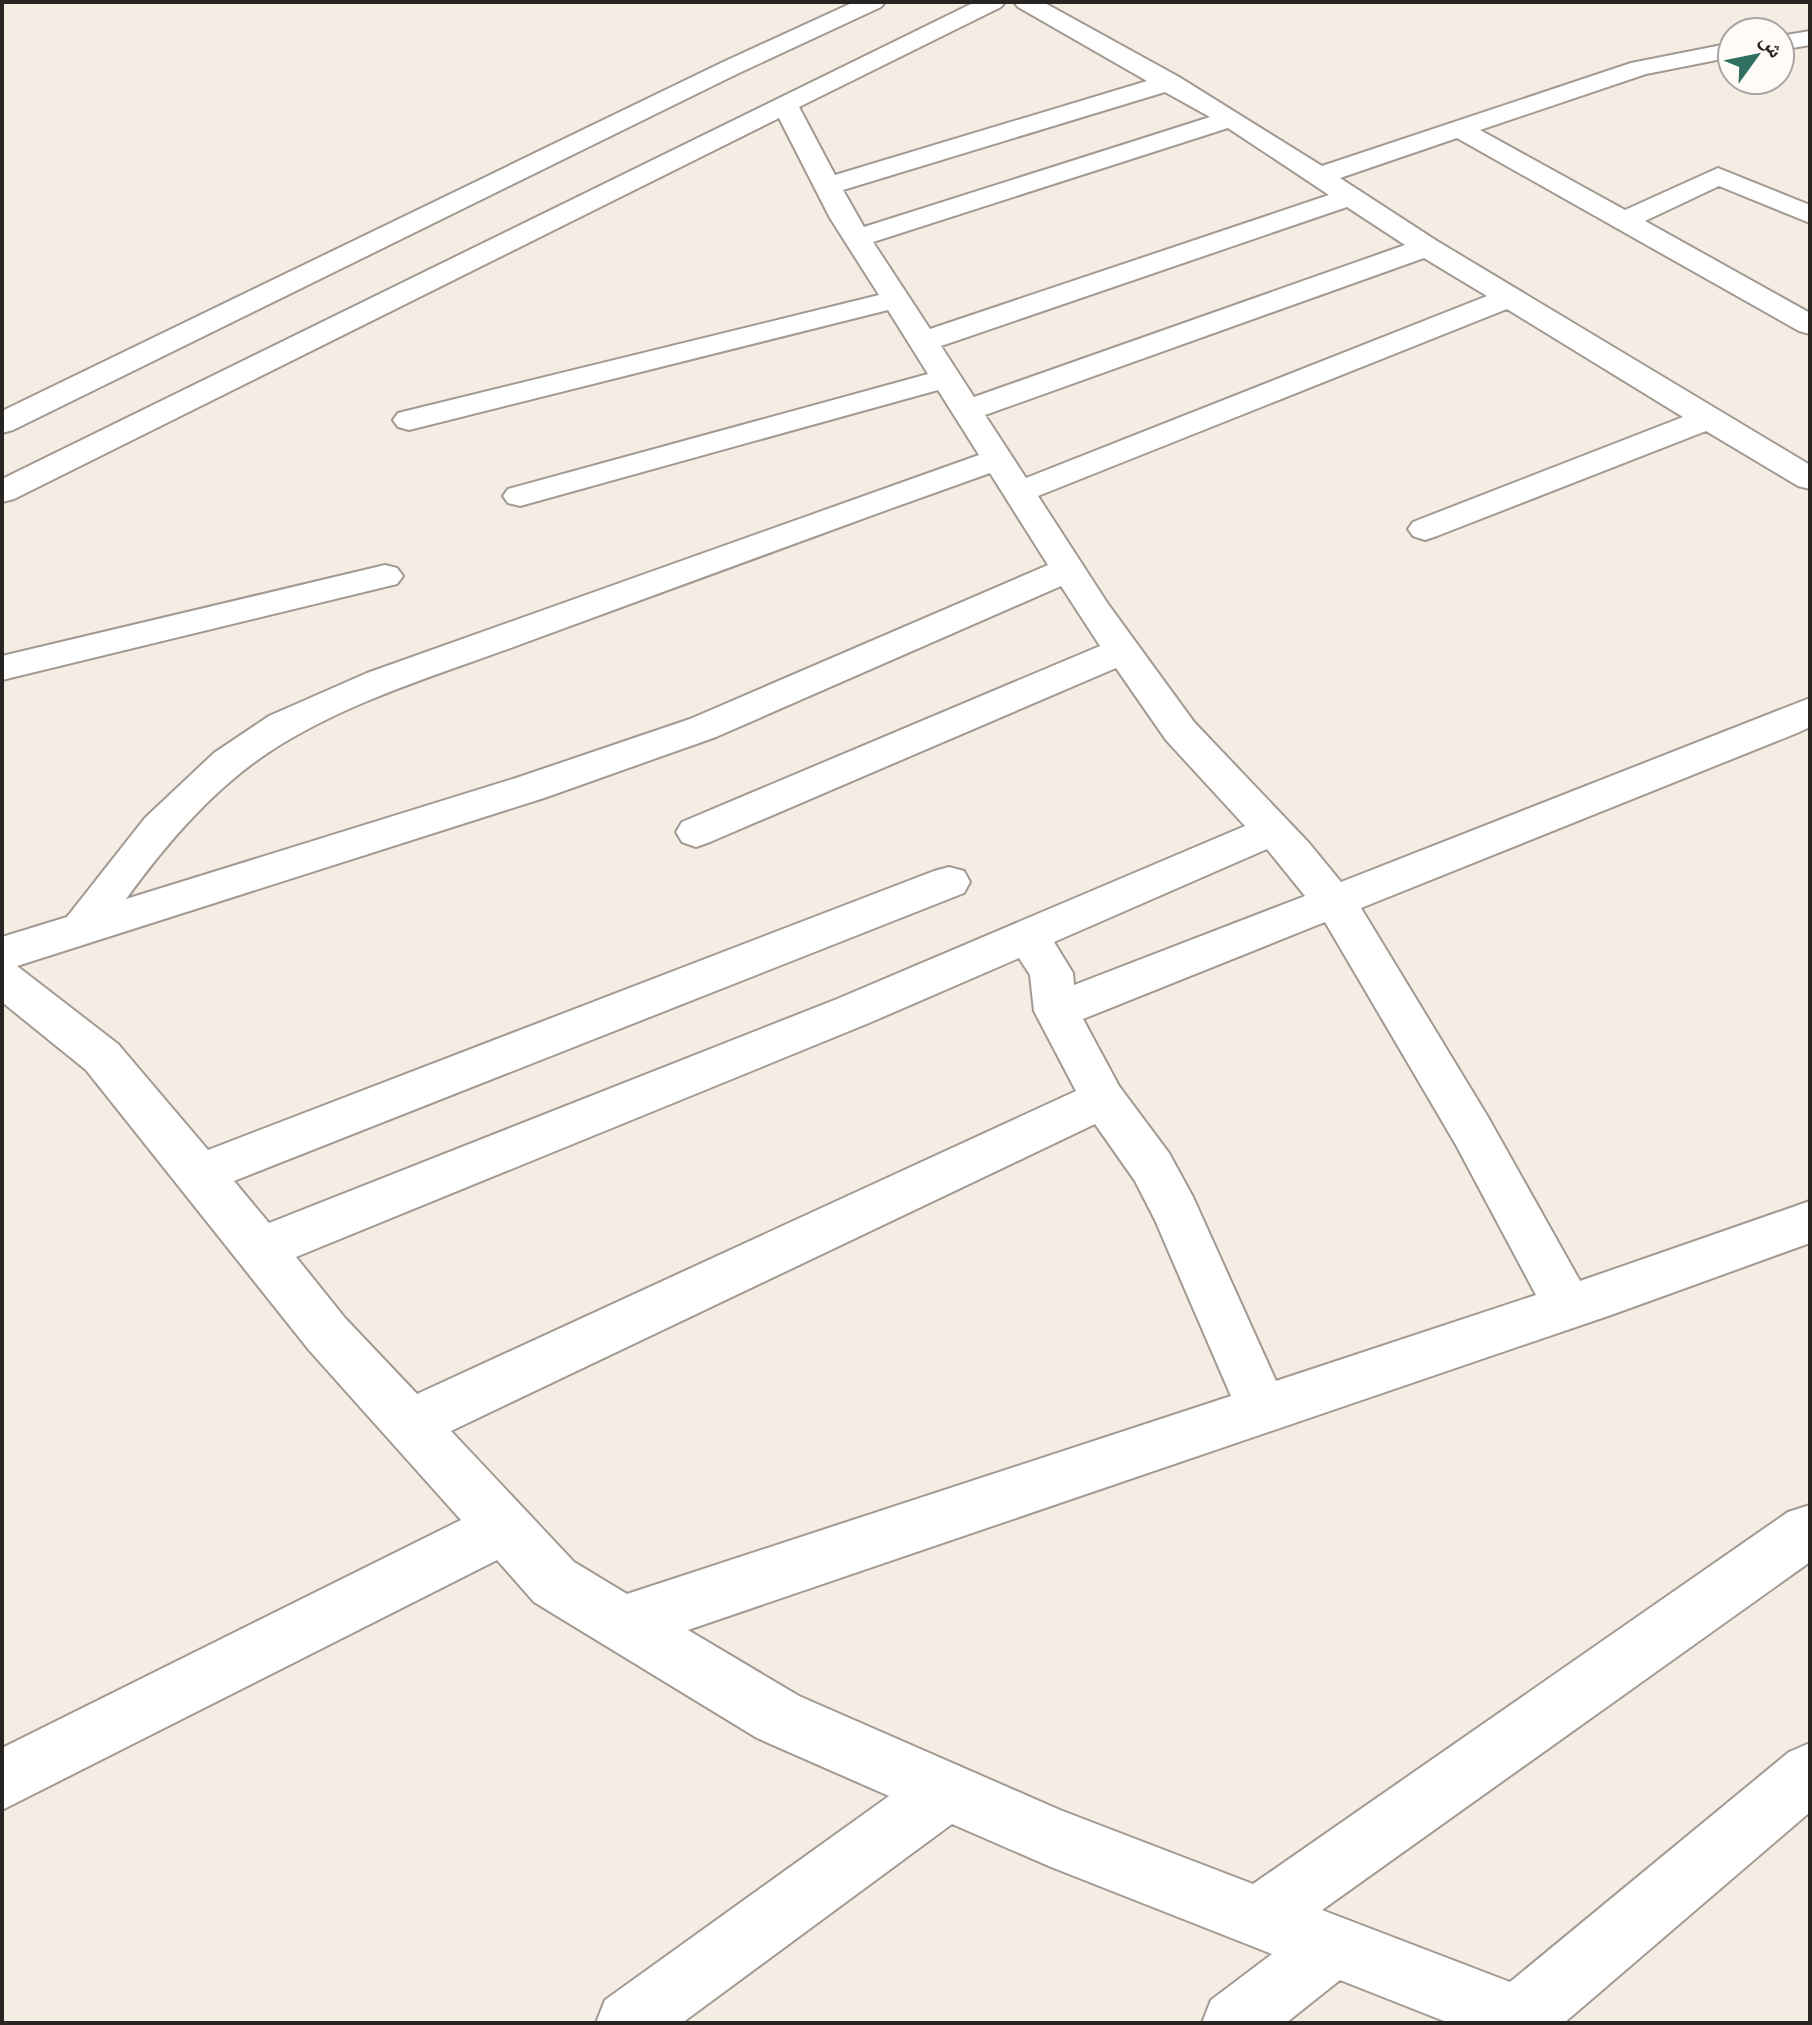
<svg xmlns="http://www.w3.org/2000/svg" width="1812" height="2025" font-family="'Space Grotesk','Noto Naskh Arabic',sans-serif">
<rect width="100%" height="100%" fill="#f5ede4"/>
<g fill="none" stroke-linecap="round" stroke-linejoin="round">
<defs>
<g id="minor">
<path d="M854,2H885L881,7L739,73L13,430L2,433V411L721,63Z"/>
<path d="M975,2H1005L1001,7L799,107L835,175L1147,81L1018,7L1014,2H1043L1179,77L1322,166L1631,63L1732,43V57L1646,74L1480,130L1625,210L1718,168L1810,205V223L1719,186L1645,221L1810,313V334L1799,331L1457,138L1340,178L1437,241L1810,465V489L1798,486L1706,431L1437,536L1425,540L1413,536L1408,529L1413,522L1683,417L1507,309L1038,496L1108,604L1194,722L1309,843L1341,882L1810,698V727L1797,733L1361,908L1488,1117L1580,1281L1810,1201V1243L1611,1315L688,1630L799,1696L1060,1810L1253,1884L1788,1512L1810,1505V1562L1322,1910L1510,1982L1789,1752L1810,1743V1812L1564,2023H1449L1340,1980L1286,2023H1202L1211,2000L1272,1954L1051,1867L952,1824L682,2023H596L605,2000L889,1796L757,1738L534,1602L497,1560L2,1810V1748L461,1520L309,1350L86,1070L2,1002V937L67,917L145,818L214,753L269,716L367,673L979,455L938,390L520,506L508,503L503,496L508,489L928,374L888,310L409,430L398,427L393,420L398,413L879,295L830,218L779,118L14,499L2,502V479ZM1165,92L1210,117L864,227L843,190ZM1228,128L1329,195L930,329L873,242ZM1347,207L1405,245L974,397L941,346ZM1424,258L1487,296L1026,478L985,415ZM990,473L1048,565L690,719L516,778L126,899C166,844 212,790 269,752C350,699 445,673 535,639C687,583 838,527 990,473ZM1061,586L1100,646L682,822L676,832L682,842L696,847L710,842L1116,668L1166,740L1245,826L837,999L269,1223L234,1181L964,893L970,882L964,871L949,867L934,871L208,1150L118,1044L17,966L544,798L716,737ZM1267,849L1305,896L1074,985L1073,973L1054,942ZM1325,922L1456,1145L1536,1295L1276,1381L1193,1197L1169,1153L1119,1086L1083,1019ZM1019,958L1030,975L1034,1011L1076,1091L417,1394L345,1318L296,1257L869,1023ZM1095,1124L1135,1181L1155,1220L1231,1396L627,1594L574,1562L451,1431Z"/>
<path d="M1810,31V45L1780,50V36Z"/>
<path d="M385,565L397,568L403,576L397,584L2,680V656Z"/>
</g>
</defs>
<use href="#minor" stroke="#a29a92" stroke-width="4"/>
<use href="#minor" fill="#fff" fill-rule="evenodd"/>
</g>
<rect width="1812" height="2025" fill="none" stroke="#272421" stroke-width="8"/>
<g transform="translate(1756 56) rotate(57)"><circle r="38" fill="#fffbf8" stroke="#a9a5a2" stroke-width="2"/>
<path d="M0-6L14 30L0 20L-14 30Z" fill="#2f7060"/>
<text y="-12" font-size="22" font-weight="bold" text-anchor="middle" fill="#272421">ش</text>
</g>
</svg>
